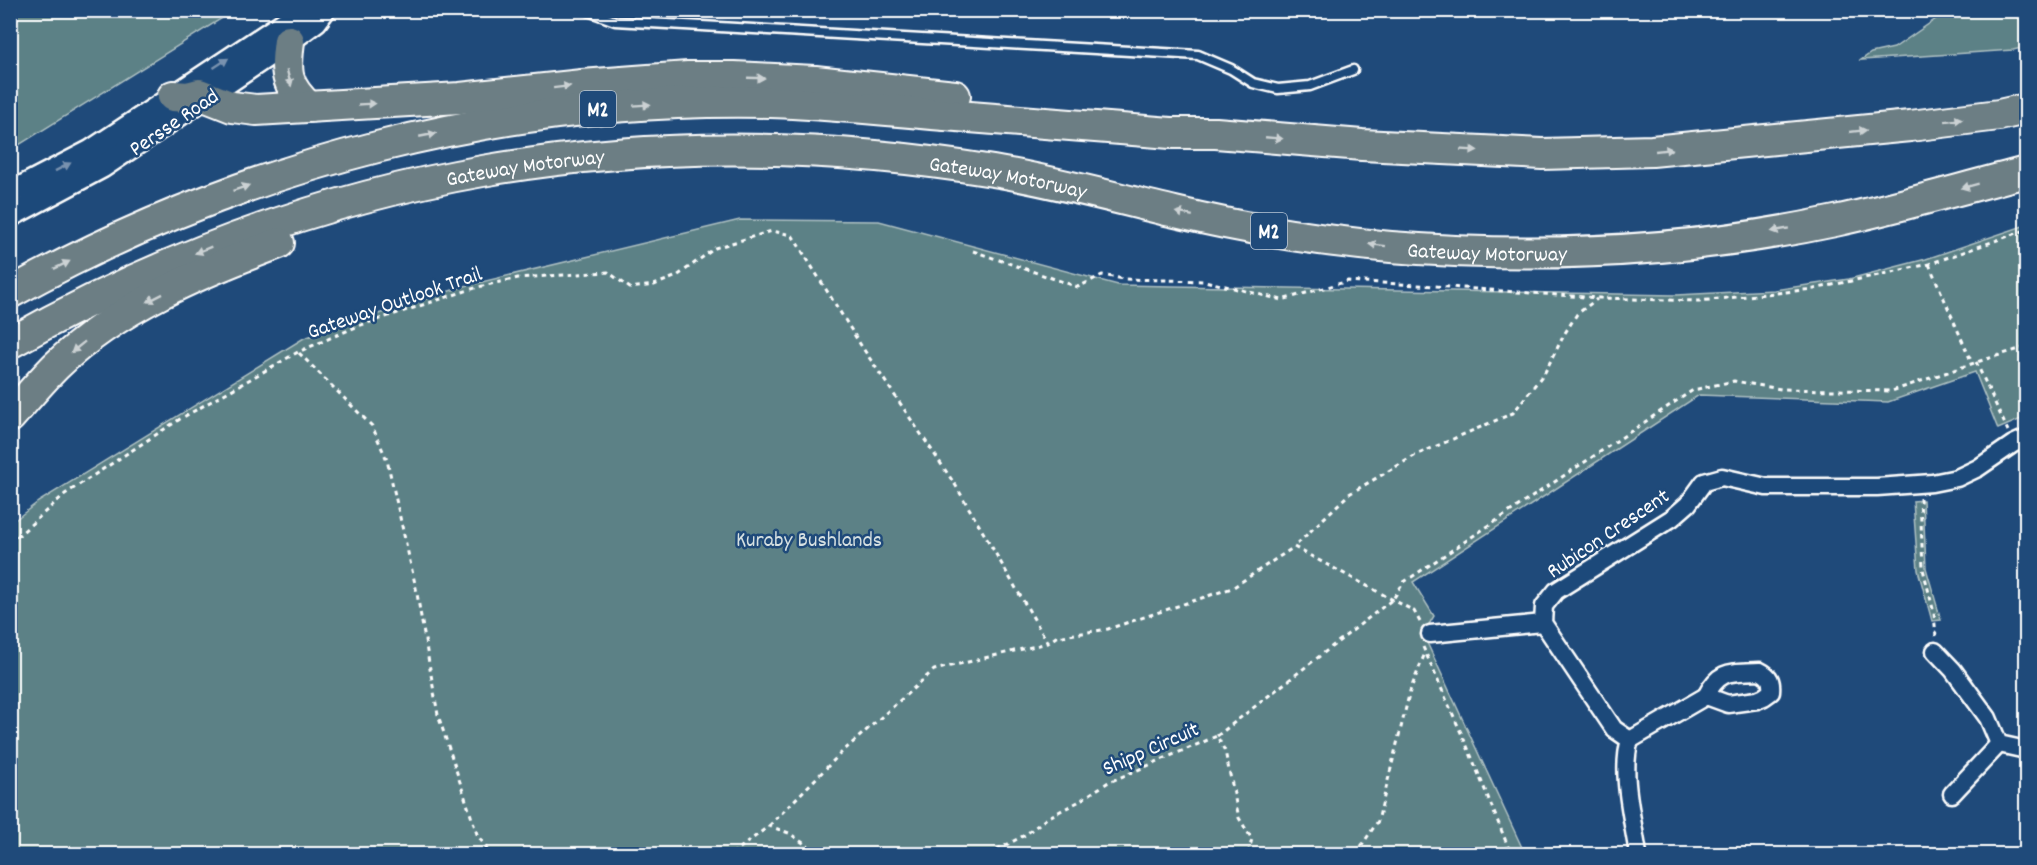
<svg xmlns="http://www.w3.org/2000/svg" width="2037" height="865" font-family="Dekko,sans-serif">
<rect width="100%" height="100%" fill="#1f4a7a"/>
<filter id="ink" filterUnits="userSpaceOnUse"><feTurbulence type="fractalNoise" baseFrequency=".0167" numOctaves="2"/><feDisplacementMap in="SourceGraphic" scale="12" xChannelSelector="R" yChannelSelector="G"/><feConvolveMatrix kernelMatrix="1 2 1 2 8 2 1 2 1" color-interpolation-filters="sRGB"/></filter>
<g filter="url(#ink)">
<g fill="#5c8186" stroke="#aec0c2" stroke-width="1.5">
<path d="M11,10H231V11L224,17L11,150Z"/>
<path d="M1949,10L1975,11L1979,16L1987,11H2026V47L2013,50L1861,60L1871,53L1894,48Z"/>
<path d="M740,220L879,221L1118,285L1676,295L1774,290L1849,279L1926,259L2026,225V417L1998,429L1975,372L1888,402L1699,395L1413,582L1434,616L1423,634L1525,854H11V523L38,502L304,338L465,286Z"/>
<path d="M1923,500L1926,568L1941,620L1932,621L1918,570L1913,501Z"/>
</g>
<g fill="none" stroke-linecap="round" stroke-linejoin="round">
<defs>
<path id="service" d="M585,10L615,21L1198,55L1231,69L1253,83L1278,89L1310,86L1353,70"/>
<g id="minor">
<path d="M1430,634L1543,623"/>
<path d="M1935,651L1953,670L1988,718L1999,744L2026,750"/>
<path d="M1760,671C1770,676 1772,681 1771,692L1764,697L1757,700L1728,704L1706,696C1720,668 1732,673 1760,671Z"/>
<path d="M1630,740L1706,696"/>
<path d="M1952,794L1999,744"/>
<path d="M1638,854C1633,820 1620,773 1630,740L1614,729L1543,623L1544,606L1556,591L1672,518L1688,504L1704,482L1722,477L1766,487H1877L1932,483L1957,478L1978,468L2013,444L2026,438"/>
</g>
<g id="tertiary">
<path d="M10,193L91,151L304,10"/>
<path d="M10,216L102,167L289,41L316,21L324,10"/>
</g>
<g id="motorway">
<path d="M289,41C285,72 285,85 309,107"/>
<path d="M173,96L188,97L199,94L232,107L256,110L460,98L582,85L688,77H734L815,81L955,96"/>
<path d="M10,293C242,164 505,96 770,102C824,104 878,109 932,114C1012,121 1092,127 1171,133H1216L1362,145L1542,154L1652,151L1910,126L1999,115L2026,109"/>
<path id="s1" d="M10,343C320,169 642,114 993,171C1054,181 1115,198 1175,212C1246,229 1319,241 1391,247C1539,259 1690,252 1835,221C1900,207 1963,188 2026,172"/>
<path d="M10,417C25,400 40,382 56,366C117,307 201,272 279,243"/>
</g>
</defs>
<use href="#service" stroke="#fff" stroke-width="13"/>
<use href="#minor" stroke="#fff" stroke-width="21"/>
<use href="#tertiary" stroke="#fff" stroke-width="26"/>
<use href="#motorway" stroke="#fff" stroke-width="34"/>
<g stroke="#fff" stroke-width="3" stroke-dasharray="4.5 4.5" stroke-linecap="butt">
<path d="M973,251L1078,287L1102,275L1124,279L1205,281L1282,300L1348,281L1435,286L1599,298L1699,301L1814,289L1929,264L2026,230"/>
<path d="M1929,264L1972,363"/>
<path d="M299,353L372,426L387,460L416,588L438,715L477,834L490,854"/>
<path d="M1976,362L2008,431"/>
<path d="M1920,498L1923,569L1934,613L1936,637"/>
<path d="M10,543L65,494L180,419L298,352L358,326L478,287L518,278L608,272L630,288L654,285L677,276L715,248L772,231L792,235L862,347L956,486L1048,643"/>
<path d="M1420,622L1414,611L1294,547L1349,494L1416,455L1513,413L1545,372L1565,333L1577,314L1597,299"/>
<path d="M1423,647L1470,753L1511,854"/>
<path d="M1217,736L1393,599L1404,582L1693,390L1734,381L1781,389L1892,391L1980,361L2026,347"/>
<path d="M769,826L840,754L934,670L1048,643L1056,637L1108,629L1232,588L1294,547"/>
<path d="M732,854L769,826L789,833L819,854"/>
<path d="M989,854L1025,835L1047,818L1078,802L1107,783L1217,736L1225,751L1239,818L1252,839L1248,854"/>
<path d="M1356,854L1378,821L1410,691L1425,653"/>
</g>
<use href="#service" stroke="#1f4a7a" stroke-width="8"/>
<use href="#minor" stroke="#1f4a7a" stroke-width="16"/>
<use href="#tertiary" stroke="#1f4a7a" stroke-width="21"/>
<use href="#motorway" stroke="#6c7e84" stroke-width="30"/>
</g>
<defs><path id="oneway-solid" d="M-6-.8H1V-3.2L6.5 0L1 3.2V.8H-6Z" transform="scale(1.5)"/></defs>
<g fill="#7992af">
<use href="#oneway-solid" transform="translate(221 63) rotate(-33)"/>
<use href="#oneway-solid" transform="translate(63 167) rotate(-27)"/>
</g>
<g fill="#ccd2d4">
<use href="#oneway-solid" transform="translate(289 78) rotate(75)"/>
<use href="#oneway-solid" transform="translate(756 78) rotate(2)"/>
<use href="#oneway-solid" transform="translate(562 87) rotate(-7)"/>
<use href="#oneway-solid" transform="translate(367 104) rotate(-3)"/>
<use href="#oneway-solid" transform="translate(642 105) rotate(-4)"/>
<use href="#oneway-solid" transform="translate(1954 120) rotate(-7)"/>
<use href="#oneway-solid" transform="translate(1858 131) rotate(-6)"/>
<use href="#oneway-solid" transform="translate(428 135) rotate(-11)"/>
<use href="#oneway-solid" transform="translate(1274 138) rotate(5)"/>
<use href="#oneway-solid" transform="translate(1469 150) rotate(3)"/>
<use href="#oneway-solid" transform="translate(1664 150) rotate(-6)"/>
<use href="#oneway-solid" transform="translate(1970 186) rotate(165)"/>
<use href="#oneway-solid" transform="translate(241 188) rotate(-19)"/>
<use href="#oneway-solid" transform="translate(1184 214) rotate(-168)"/>
<use href="#oneway-solid" transform="translate(1780 230) rotate(170)"/>
<use href="#oneway-solid" transform="translate(1377 245) rotate(-173)"/>
<use href="#oneway-solid" transform="translate(203 250) rotate(158)"/>
<use href="#oneway-solid" transform="translate(62 265) rotate(-26)"/>
<use href="#oneway-solid" transform="translate(155 298) rotate(153)"/>
<use href="#oneway-solid" transform="translate(78 347) rotate(141)"/>
</g>
</g>
<g text-anchor="middle" stroke-width="5" stroke-linejoin="round" paint-order="stroke">
<g fill="#1f4a7a" stroke="#bcc9d7" stroke-width="1.5">
<rect x="580" y="91" width="36" height="36" rx="4.5"/>
<rect x="1251" y="213" width="36" height="36" rx="4.5"/>
</g>
<g font-size="21" font-weight="bold" fill="#fff">
<text x="598" y="116">M2</text>
<text x="1269" y="238">M2</text>
</g>
<g font-size="22" fill="#fff" stroke="#1f4a7a">
<text transform="translate(173 121) rotate(-34)" y="8">Persse Road</text>
<text dy="8" stroke="none"><textPath href="#s1" startOffset="548">Gateway Motorway</textPath></text>
<text dy="8" stroke="none"><textPath href="#s1" startOffset="1034">Gateway Motorway</textPath></text>
<text dy="8" stroke="none"><textPath href="#s1" startOffset="1520">Gateway Motorway</textPath></text>
<text transform="translate(394 301) rotate(-19)" y="8">Gateway Outlook Trail</text>
<text transform="translate(1607 532) rotate(-34)" y="8">Rubicon Crescent</text>
<text transform="translate(1150 747) rotate(-24)" y="8">Shipp Circuit</text>
</g>
<g font-size="22" fill="#d6e0e1" stroke="#1f4a7a">
<text x="809" y="546">Kuraby Bushlands</text>
</g>
</g>
<rect width="2037" height="865" fill="none" stroke="#1f4a7a" stroke-width="36"/>
<rect x="18" y="18" width="2001" height="829" fill="none" stroke="#fff" stroke-width="2" filter="url(#ink)"/>
</svg>
